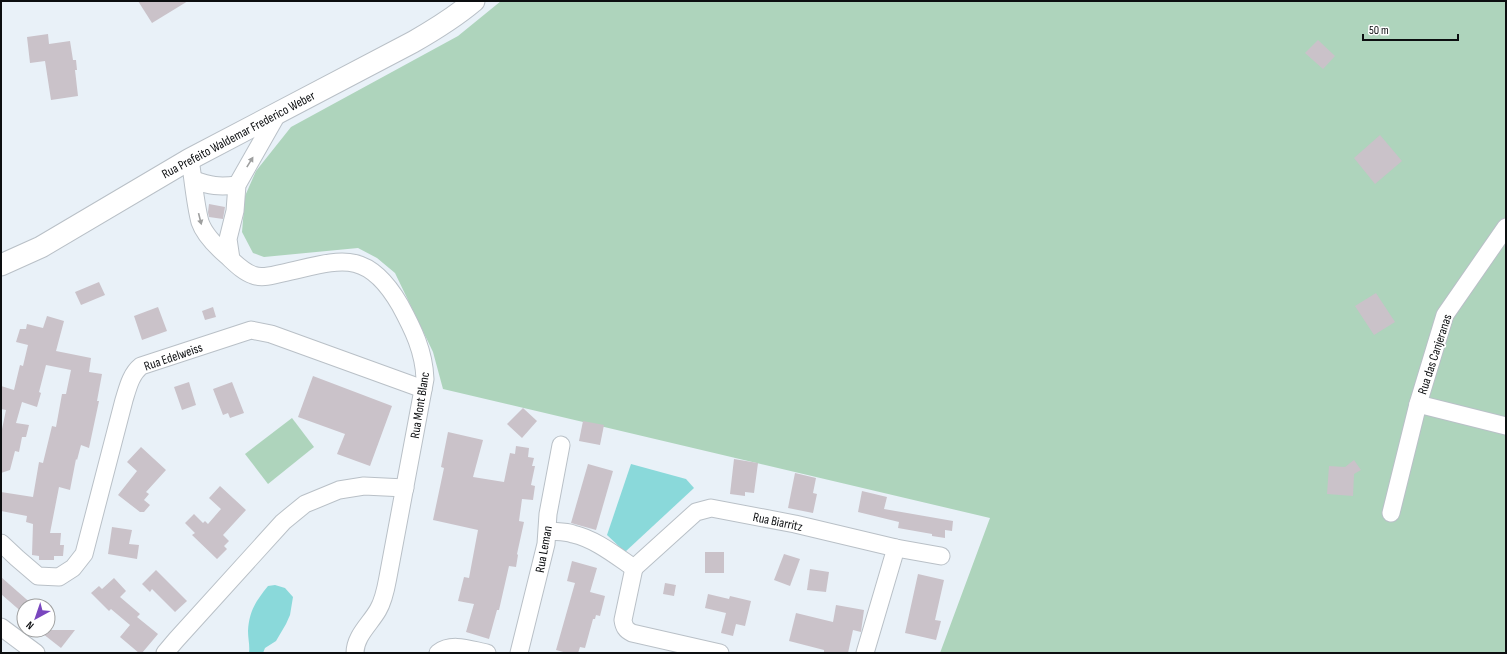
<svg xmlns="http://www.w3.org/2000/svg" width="1507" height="654" font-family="'Sofia Sans Condensed',sans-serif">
<rect width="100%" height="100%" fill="#e9f1f8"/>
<g fill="#aed4bc">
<path d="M501,1H1506V653H940L990,518L443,389L433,352L395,273L377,258L358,248L264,257L253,253L242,232L245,196L256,171L291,127L458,36Z"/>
<path d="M292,418L314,447L268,484L245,454Z"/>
</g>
<g fill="#8ad9da">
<path d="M631,464L686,479L694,488L625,552L607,535Z"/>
<path d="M275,585L285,588L293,597L290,615L286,624L276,641L265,648L263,653H249C250,645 248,639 248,631C249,611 256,601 268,586Z"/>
</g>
<g fill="#cac2c9">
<path d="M138,1H188L152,23Z"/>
<path d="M48,34L49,44L70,41L73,60H76L77,70H75L78,96L51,100L45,61L30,63L27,37Z"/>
<path d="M1318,40L1335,56L1323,69L1305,53Z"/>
<path d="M1380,135L1402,161L1375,184L1354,158Z"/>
<path d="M209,204L225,207L223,219L209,217L208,212Z"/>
<path d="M99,282L105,295L81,305L75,292Z"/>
<path d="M1376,293L1395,322L1374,335L1355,306Z"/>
<path d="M158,307L167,331L142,340L134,316Z"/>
<path d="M213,307L216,317L205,320L202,311Z"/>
<path d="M47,316L64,321L56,351L91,358L89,372L102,374L97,401H99L89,448L81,445L77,460L76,459L70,490L59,487L50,533H61L60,545H64L63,556H54V560H39V556L32,555L33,524L26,522L27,516L1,511V492L33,497L39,462L43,463L52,426L56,427L62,394H66L71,370L46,365L39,392L41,393L37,407L22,402L16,423L29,425L26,437H22L19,452L15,451L10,470L1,473V434L6,410L1,409V386L14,390L20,365L23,366L28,345L16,342L20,329H26L27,324L43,328Z"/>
<path d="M313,376L392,406L370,466L337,454L345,434L298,417Z"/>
<path d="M189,382L196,405L182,410L174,387Z"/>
<path d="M232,382L244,413L230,418L228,413L223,415L213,389Z"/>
<path d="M523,408L537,421L522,438L507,424Z"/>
<path d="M583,421L604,425L600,445L579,441Z"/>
<path d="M448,432L483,440L473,477L504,482L510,453L515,454L516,446L529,448L528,457L534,458L532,466H535L531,485L535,486L533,500L522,499L519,521L524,522L517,554L518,555L516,567L509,566L499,610H497L489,639L466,632L474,604L458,601L464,577L469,578L478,530L433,520L444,468L441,467Z"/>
<path d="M141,447L166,470L146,492L149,494L144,500L150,505L144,512H140L118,495L137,471L127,462Z"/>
<path d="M734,459L758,463L754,493L745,492V496L730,494Z"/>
<path d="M1354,460L1361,470L1354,474L1353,496L1327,494L1329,466L1345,467Z"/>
<path d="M588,464L613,471L596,530L571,523Z"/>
<path d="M795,473L816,478L813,493L817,494L813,513L788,508Z"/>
<path d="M220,486L246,510L223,535L229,541L224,546L227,549L217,559L192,535L195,533L185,523L194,514L203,523L205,521L208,524L221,509L209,498Z"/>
<path d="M862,491L887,497L884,509L953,521L952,531L945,530V538L932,536V534L898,528L899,522L858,512Z"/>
<path d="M112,527L132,530L129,544L139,545L137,559L108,554Z"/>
<rect x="705" y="552" width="19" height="21"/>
<path d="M784,554L800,559L790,586L774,580Z"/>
<path d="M572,561L597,568L590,592L605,596L600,616L596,615L595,619H593L585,648L580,647L578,653H567L556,650L575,583L567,581Z"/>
<path d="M810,569L829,572L826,592L807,590Z"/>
<path d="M156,570L187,601L175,612L152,589L150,592L142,584Z"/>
<path d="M918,574L944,580L935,620L941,621L936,640L905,633Z"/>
<path d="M1,577L34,606H24V614L1,594Z"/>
<path d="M114,578L126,591L120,597L140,614L137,617L158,634L142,653H139L120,637L130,625L111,609L109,611L91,593L99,586L102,589Z"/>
<path d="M665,583L676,585L674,596L663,594Z"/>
<path d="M708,594L729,599L730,596L751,601L745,626L736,624L733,636L721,633L726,613L705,608Z"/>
<path d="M836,605L864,610L861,632L853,630L848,653H824V650L789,641L796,613L833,622Z"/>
<path d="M38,630H75L61,648Z"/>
</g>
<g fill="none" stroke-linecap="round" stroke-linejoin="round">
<defs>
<g id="minor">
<path d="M190,159C193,178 195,203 200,222C204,234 217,247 226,255C234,262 243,272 253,275C262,279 273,275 283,273C338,261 366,246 400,305C413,329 424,351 425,379L388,577C386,588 384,600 378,610C370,624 355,636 355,653"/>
<path d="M194,180C210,186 219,187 237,185"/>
<path d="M231,259L228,239L235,211L237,185L279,111"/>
<path d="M1418,404L1506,426"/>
<path d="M1391,513L1418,404L1445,315L1506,227"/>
<path d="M548,531C556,532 565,531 573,534C595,539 615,555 634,568"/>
<path d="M1,543L17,558L38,576L59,577L73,568L84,554L124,400C128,387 131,374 141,366L251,330L271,334L423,389"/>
<path d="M634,568L696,512L711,508L795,524L896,548L941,556"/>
<path d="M634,568L623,620C624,627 626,630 632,633L720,653"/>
<path d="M1,627L36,653"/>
<path d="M165,653L176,640L283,522L305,504L339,490L364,486L405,488"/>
<path d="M438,653C452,642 471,650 487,653"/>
<path d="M519,653L546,544L548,514L561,445"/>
<path d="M865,653L896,548"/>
</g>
<path id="major" d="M1,265L41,247L190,159L413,42C434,30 455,17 474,1"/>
</defs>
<use href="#minor" stroke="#b9c0c7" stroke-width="19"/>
<use href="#major" stroke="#b9c0c7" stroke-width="23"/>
<use href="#minor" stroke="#fff" stroke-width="17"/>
<use href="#major" stroke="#fff" stroke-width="21"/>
</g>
<defs><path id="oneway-solid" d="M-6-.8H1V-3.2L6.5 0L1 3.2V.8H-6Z"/></defs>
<g fill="#9e9f9f">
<use href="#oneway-solid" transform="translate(250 162) rotate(-58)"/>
<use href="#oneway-solid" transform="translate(200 219) rotate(76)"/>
</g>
<g text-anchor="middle" stroke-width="3.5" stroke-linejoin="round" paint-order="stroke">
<g font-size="13" fill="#0c0e10" stroke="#fff">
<text transform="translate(238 134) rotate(-28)" y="5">Rua Prefeito Waldemar Frederico Weber</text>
<text transform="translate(1434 354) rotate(-72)" y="5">Rua das Canjeranas</text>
<text transform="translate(173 356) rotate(-19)" y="5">Rua Edelweiss</text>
<text transform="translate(419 405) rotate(-81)" y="5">Rua Mont Blanc</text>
<text transform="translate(778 521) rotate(12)" y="5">Rua Biarritz</text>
<text transform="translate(543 549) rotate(-80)" y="5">Rua Leman</text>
</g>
</g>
<rect width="1507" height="654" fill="none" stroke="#0c0e10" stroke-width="4"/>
<g transform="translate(36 618) rotate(220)"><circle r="19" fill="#ffffff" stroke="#9e9f9f"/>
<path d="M0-3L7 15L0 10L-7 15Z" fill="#7946be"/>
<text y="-6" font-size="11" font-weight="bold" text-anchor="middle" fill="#0c0e10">N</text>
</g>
<path d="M1363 34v6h95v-6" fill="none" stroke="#0c0e10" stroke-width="2"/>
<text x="1369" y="34" font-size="12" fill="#0c0e10" stroke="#ffffff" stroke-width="3" paint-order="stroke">50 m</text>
</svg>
